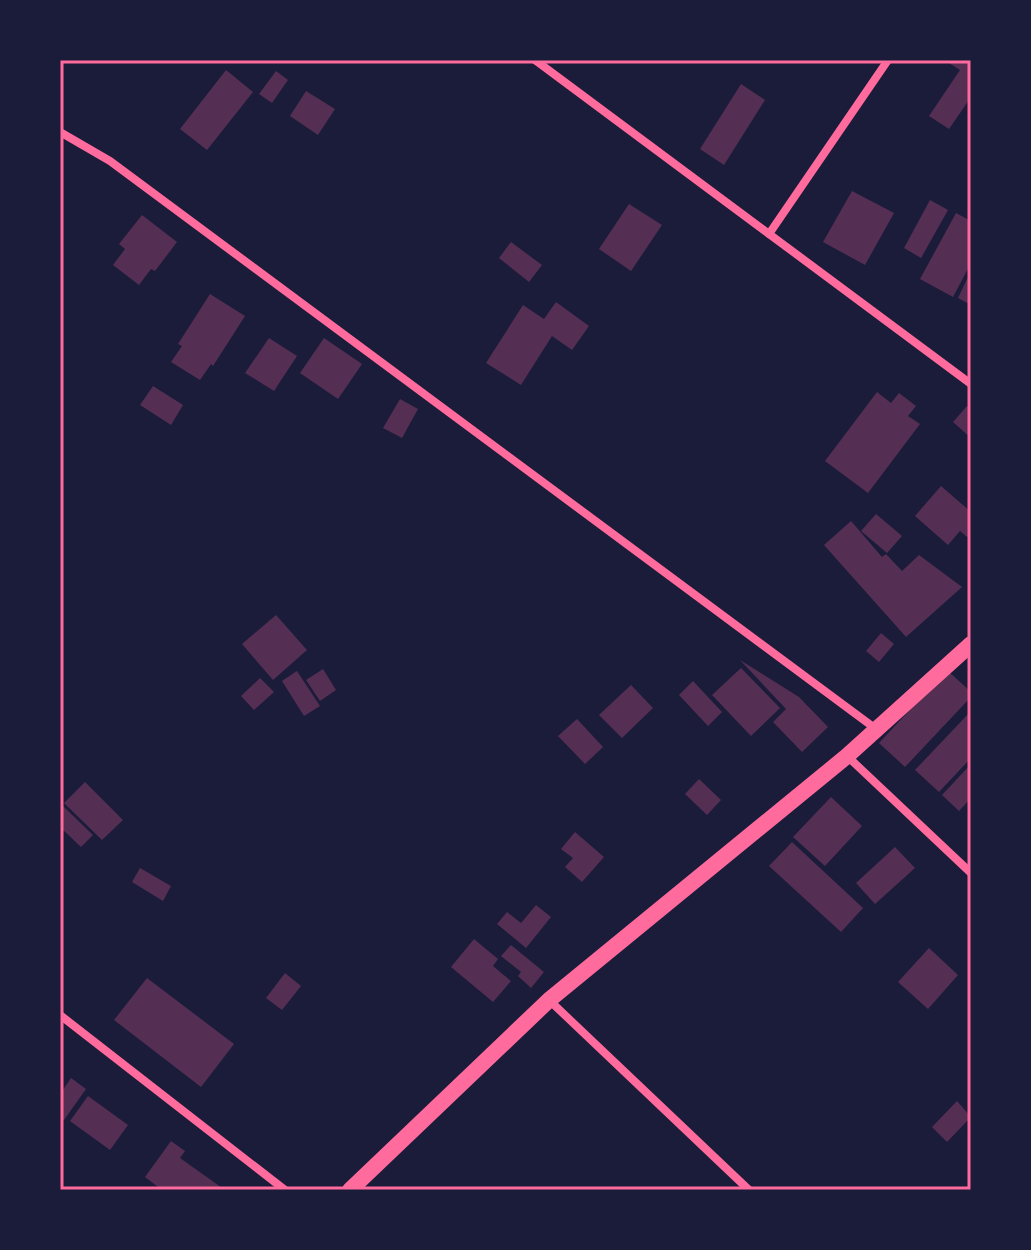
<svg xmlns="http://www.w3.org/2000/svg" width="1031" height="1250" font-family="Raleway,sans-serif">
<rect width="100%" height="100%" fill="#1b1b3a"/>
<g fill="#542f53">
<path d="M944,60H971V97L949,129L929,116L960,70Z"/>
<path d="M226,70L253,92L207,150L180,129Z"/>
<path d="M276,71L288,80L272,103L259,94Z"/>
<path d="M741,84L765,100L724,165L700,149Z"/>
<path d="M306,91L335,109L318,135L290,116Z"/>
<path d="M852,191L894,213L865,265L823,242Z"/>
<path d="M930,200L948,210L921,258L904,248Z"/>
<path d="M629,204L662,225L631,271L599,249Z"/>
<path d="M956,213L971,221V263L953,297L920,279Z"/>
<path d="M142,215L177,242L155,271L151,269L139,285L113,265L125,249L119,244Z"/>
<path d="M511,242L542,265L529,282L499,258Z"/>
<path d="M968,277L971,278V305L958,298Z"/>
<path d="M210,294L245,316L213,366L211,364L200,380L171,362L182,346L178,344Z"/>
<path d="M556,302L589,326L572,350L552,336L521,385L486,363L523,305L544,319Z"/>
<path d="M269,338L297,356L274,391L245,373Z"/>
<path d="M324,338L362,364L338,399L300,373Z"/>
<path d="M153,386L183,405L171,425L140,405Z"/>
<path d="M877,392L891,403L899,393L916,406L908,416L920,424L868,493L825,461Z"/>
<path d="M400,399L418,409L402,438L383,428Z"/>
<path d="M967,406L971,409V438L953,422Z"/>
<path d="M941,486L971,512V532L967,537L960,531L948,545L915,516Z"/>
<path d="M876,514L902,536L887,553L861,531Z"/>
<path d="M851,521L882,557L886,554L902,571L919,555L962,587L906,637L824,545Z"/>
<path d="M276,615L307,650L273,680L242,644Z"/>
<path d="M881,633L894,644L879,662L866,651Z"/>
<path d="M740,660L799,697L828,727L802,752L773,722L786,709Z"/>
<path d="M741,668L780,708L751,736L712,695Z"/>
<path d="M323,669L336,690L320,701L306,680Z"/>
<path d="M947,670L971,692V697L905,767L879,743Z"/>
<path d="M297,671L320,706L304,716L282,681Z"/>
<path d="M260,678L274,692L254,710L241,696Z"/>
<path d="M693,681L722,712L708,726L679,695Z"/>
<path d="M631,685L653,708L622,738L599,715Z"/>
<path d="M971,711V758L939,792L915,770Z"/>
<path d="M577,719L603,747L585,764L558,736Z"/>
<path d="M971,764V798L959,811L942,795Z"/>
<path d="M699,779L721,800L707,815L685,794Z"/>
<path d="M85,782L123,820L102,840L64,803Z"/>
<path d="M831,797L862,826L825,866L793,837Z"/>
<path d="M63,806L93,835L81,847L60,827V810Z"/>
<path d="M575,832L604,857L582,882L565,867L573,858L561,849Z"/>
<path d="M792,842L863,908L841,932L769,866Z"/>
<path d="M895,847L915,868L875,904L856,883Z"/>
<path d="M140,868L171,886L163,901L132,882Z"/>
<path d="M536,905L551,917L526,948L497,924L507,912L521,923Z"/>
<path d="M474,939L498,959L493,966L511,981L493,1002L451,967Z"/>
<path d="M511,945L544,972L531,988L518,976L521,972L501,956Z"/>
<path d="M929,948L958,975L928,1009L898,982Z"/>
<path d="M285,973L301,986L282,1010L266,998Z"/>
<path d="M147,978L234,1044L201,1087L114,1020Z"/>
<path d="M71,1078L86,1089L64,1120L60,1117V1094Z"/>
<path d="M88,1096L128,1125L110,1150L70,1121Z"/>
<path d="M957,1101L971,1117L947,1142L932,1127Z"/>
<path d="M171,1141L185,1151L180,1158L225,1190H162L145,1177Z"/>
</g>
<g fill="none" stroke-linecap="round" stroke-linejoin="round">
<g stroke="#ff6b9d" stroke-width="8">
<path d="M535,60L971,384"/>
<path d="M60,132L110,161L876,729"/>
<path d="M769,234L888,60"/>
<path d="M847,756L971,873"/>
<path d="M549,1000L749,1190"/>
<path d="M60,1015L285,1190"/>
</g>
<path stroke="#ff6b9d" stroke-width="16" d="M350,1190L549,1000L847,756L971,644"/>
</g>
<rect width="1031" height="1250" fill="none" stroke="#1b1b3a" stroke-width="124"/>
<rect x="62" y="62" width="907" height="1126" fill="none" stroke="#ff6b9d" stroke-width="3"/>
</svg>
